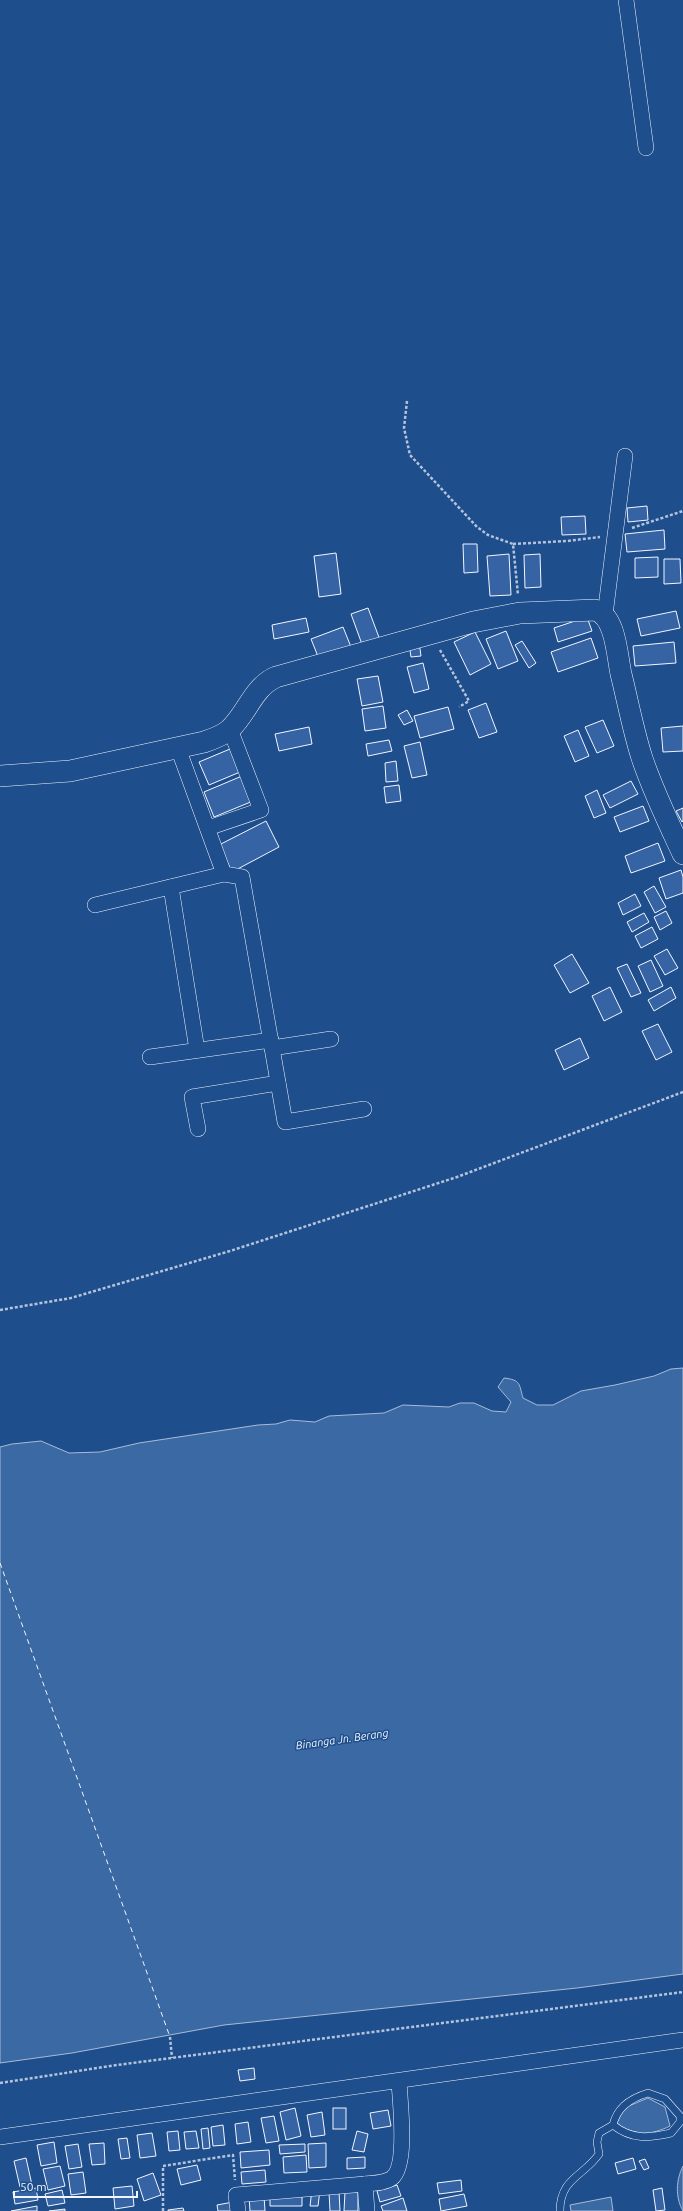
<svg xmlns="http://www.w3.org/2000/svg" width="683" height="2211" font-family="Ubuntu,sans-serif">
<rect width="100%" height="100%" fill="#1f4e8c"/>
<g fill="#3b69a3" stroke="#a8bbd7">
<path d="M683,1368V1974L577,1988L224,2025L72,2053L0,2063V1447L12,1444L41,1441L69,1453L100,1452L139,1443L258,1425L276,1424L290,1420L315,1422L329,1416L384,1413L403,1405L449,1407L460,1403H474L492,1411L506,1412L511,1402L498,1387L504,1378C521,1380 519,1384 523,1398L537,1405H553L581,1391L615,1385L654,1376L671,1369Z"/>
<path d="M648,2098L665,2107L670,2126C652,2135 633,2137 617,2123L624,2108Z"/>
<path d="M683,2166V2211C675,2197 676,2180 683,2166Z"/>
<path d="M611,2197L613,2211H571L570,2205Z"/>
</g>
<g fill="none" stroke-linecap="round" stroke-linejoin="round">
<path stroke="#f2f6ff" stroke-width="1" stroke-dasharray="5 4" stroke-linecap="butt" d="M0,1563L170,2037"/>
</g>
<g fill="#3563a3" stroke="#f2f6ff">
<path d="M647,506L648,520L628,522L627,508Z"/>
<path d="M585,516L586,534L562,535L561,517Z"/>
<path d="M664,530L665,549L627,552L625,534Z"/>
<path d="M463,544H477L478,572L464,573Z"/>
<path d="M336,553L341,594L319,597L314,556Z"/>
<path d="M509,554L511,595L490,596L487,556Z"/>
<path d="M540,554L541,587L525,588L524,555Z"/>
<path d="M658,557V577L635,578V558Z"/>
<path d="M664,559H680L681,583L664,584Z"/>
<path d="M368,608L380,640L363,647L351,614Z"/>
<path d="M676,611L680,628L641,636L637,619Z"/>
<path d="M587,617L592,631L558,642L554,628Z"/>
<path d="M306,618L309,632L274,639L272,625Z"/>
<path d="M343,627L351,647L319,659L311,639Z"/>
<path d="M506,631L518,661L498,669L486,639Z"/>
<path d="M475,632L491,664L470,675L454,642Z"/>
<path d="M591,638L598,658L558,672L551,652Z"/>
<path d="M522,641L536,663L529,668L515,645Z"/>
<path d="M419,642L421,656L411,657L409,644Z"/>
<path d="M674,642L676,663L635,666L633,646Z"/>
<path d="M423,663L429,689L414,693L407,667Z"/>
<path d="M378,676L383,702L362,706L357,679Z"/>
<path d="M486,703L497,732L479,738L468,710Z"/>
<path d="M383,706L386,728L365,731L362,709Z"/>
<path d="M448,707L454,729L420,738L414,716Z"/>
<path d="M407,710L413,721L404,725L398,715Z"/>
<path d="M603,720L614,746L597,753L585,727Z"/>
<path d="M683,726V751L663,752L661,728Z"/>
<path d="M309,727L312,744L279,751L275,734Z"/>
<path d="M578,730L589,756L575,762L564,736Z"/>
<path d="M389,740L392,751L368,756L366,744Z"/>
<path d="M420,742L427,775L412,778L404,746Z"/>
<path d="M230,749L240,772L209,785L199,762Z"/>
<path d="M396,761L398,781L386,782L385,763Z"/>
<path d="M242,776L253,801L214,817L204,792Z"/>
<path d="M631,781L638,794L610,808L603,795Z"/>
<path d="M399,785L401,801L386,803L384,787Z"/>
<path d="M597,790L606,813L594,818L585,796Z"/>
<path d="M643,806L649,821L620,832L614,817Z"/>
<path d="M683,808V821L682,822L676,811Z"/>
<path d="M266,821L279,847L232,872L219,845Z"/>
<path d="M658,843L665,861L631,873L625,856Z"/>
<path d="M681,870L683,877V893L666,899L659,878Z"/>
<path d="M654,886L666,907L655,913L644,892Z"/>
<path d="M635,894L641,906L623,915L618,903Z"/>
<path d="M666,911L672,923L660,930L654,917Z"/>
<path d="M644,913L649,922L632,932L627,922Z"/>
<path d="M652,927L658,939L641,948L635,936Z"/>
<path d="M667,949L678,968L665,975L654,956Z"/>
<path d="M572,954L589,983L570,993L554,965Z"/>
<path d="M651,960L663,986L650,992L638,966Z"/>
<path d="M627,964L641,993L631,997L617,968Z"/>
<path d="M610,987L622,1012L604,1021L592,996Z"/>
<path d="M671,987L676,998L654,1011L648,1000Z"/>
<path d="M658,1024L672,1052L656,1060L642,1031Z"/>
<path d="M580,1038L589,1058L564,1070L555,1050Z"/>
<path d="M254,2068L255,2079L240,2081L238,2070Z"/>
<path d="M295,2108L301,2136L286,2140L280,2112Z"/>
<rect x="333" y="2108" width="13" height="21"/>
<path d="M388,2110L391,2126L373,2129L370,2113Z"/>
<path d="M322,2112L325,2135L311,2137L307,2115Z"/>
<path d="M274,2116L279,2141L266,2143L261,2118Z"/>
<path d="M248,2122L251,2142L237,2144L235,2124Z"/>
<path d="M223,2125L225,2145L213,2146L211,2127Z"/>
<path d="M208,2128L210,2148L203,2149L201,2129Z"/>
<path d="M178,2131L180,2150L169,2151L167,2132Z"/>
<path d="M196,2131L199,2148L186,2149L184,2132Z"/>
<path d="M357,2131L368,2134L364,2152L352,2150Z"/>
<path d="M152,2133L156,2156L140,2158L137,2135Z"/>
<path d="M127,2138L130,2158L121,2159L118,2139Z"/>
<path d="M54,2142L57,2163L41,2166L37,2145Z"/>
<path d="M104,2143L105,2164L92,2165L89,2144Z"/>
<path d="M326,2143V2167L309,2168L308,2144Z"/>
<path d="M78,2144L82,2167L69,2169L65,2146Z"/>
<path d="M305,2144V2152L280,2154L279,2145Z"/>
<path d="M269,2150L270,2165L241,2168L240,2152Z"/>
<path d="M306,2155L307,2172L284,2173L283,2157Z"/>
<path d="M365,2157V2168L347,2169V2158Z"/>
<path d="M26,2158L32,2185L20,2187L14,2161Z"/>
<path d="M633,2158L636,2169L618,2174L615,2163Z"/>
<path d="M645,2159L649,2168L644,2170L639,2161Z"/>
<path d="M197,2165L201,2180L181,2185L177,2169Z"/>
<path d="M60,2166L65,2186L48,2190L43,2169Z"/>
<path d="M265,2170L266,2182L242,2184L241,2172Z"/>
<path d="M83,2172L86,2193L71,2195L68,2174Z"/>
<path d="M153,2173L161,2195L144,2201L137,2179Z"/>
<path d="M461,2180L462,2191L439,2194L437,2183Z"/>
<path d="M397,2185L401,2196L380,2202L377,2191Z"/>
<path d="M132,2186L134,2206L115,2209L113,2188Z"/>
<path d="M36,2188L38,2200L15,2204L13,2192Z"/>
<path d="M662,2188L665,2210L656,2211L653,2190Z"/>
<path d="M312,2189L320,2190L318,2206H310Z"/>
<path d="M62,2190L65,2203L48,2206L45,2194Z"/>
<path d="M339,2191L340,2211H330L329,2192Z"/>
<path d="M302,2192V2206H270V2193Z"/>
<path d="M345,2192H358V2211H344Z"/>
<path d="M464,2194L467,2206L441,2211L439,2199Z"/>
<path d="M249,2196H264L265,2211H250Z"/>
<path d="M403,2198L407,2211H383L381,2206Z"/>
<path d="M233,2202L234,2211H218L217,2205Z"/>
<path d="M37,2206V2211H11Z"/>
<path d="M183,2208L184,2211H168V2210Z"/>
<path d="M65,2209V2211H49Z"/>
</g>
<g fill="none" stroke-linecap="round" stroke-linejoin="round">
<defs>
<g id="lane">
<path d="M648,2093L665,2099L680,2116V2122L671,2133C649,2138 632,2140 613,2125C617,2107 631,2098 648,2093Z"/>
<path d="M560,2211C560,2178 584,2176 599,2154L597,2142L599,2133L613,2125"/>
</g>
<g id="street">
<path d="M626,0L646,148"/>
<path d="M605,615L625,456"/>
<path d="M178,748L224,874L242,877L285,1122L364,1109"/>
<path d="M208,828L261,810L230,729"/>
<path d="M171,887L197,1050"/>
<path d="M95,905L224,874"/>
<path d="M272,1048L331,1039"/>
<path d="M150,1057L271,1040"/>
<path d="M198,1129L192,1097L278,1083"/>
<path d="M0,2137L683,2040"/>
<path d="M238,2211L236,2195L365,2184"/>
<path d="M367,2211L365,2184C374,2183 385,2183 392,2178C408,2166 400,2101 399,2082"/>
</g>
<path id="secondary" d="M0,776L70,771L204,742C213,739 222,736 229,730C247,714 253,687 276,677L473,622L520,613L595,610C616,616 617,656 621,674C628,702 633,730 642,758C653,791 668,822 683,854"/>
</defs>
<use href="#lane" stroke="#f2f6ff" stroke-width="8"/>
<use href="#street" stroke="#f2f6ff" stroke-width="16"/>
<use href="#secondary" stroke="#f2f6ff" stroke-width="22"/>
<g stroke="#b3c4dc" stroke-width="2.5" stroke-dasharray="3 2" stroke-linecap="butt">
<path d="M407,401L404,428L410,455L477,527L488,535L513,544L518,595"/>
<path d="M632,528L683,511"/>
<path d="M513,544L567,541L600,537"/>
<path d="M440,650L469,701L459,707"/>
<path d="M0,1310L71,1298L230,1251L457,1177L683,1092"/>
<path d="M170,2037L172,2058"/>
<path d="M0,2083L117,2065L683,1992"/>
<path d="M163,2211V2166L233,2155L235,2180"/>
</g>
<use href="#lane" stroke="#1f4e8c" stroke-width="7"/>
<use href="#street" stroke="#1f4e8c" stroke-width="15"/>
<use href="#secondary" stroke="#1f4e8c" stroke-width="21"/>
</g>
<g text-anchor="middle" stroke-width="3" stroke-linejoin="round" paint-order="stroke">
<g font-size="11" font-style="italic" fill="#f2f6ff" stroke="#1f4e8c">
<text transform="translate(342 1739) rotate(-8)" y="4">Binanga Jn. Berang</text>
</g>
</g>
<path d="M14 2191v6h123v-6" fill="none" stroke="#f2f6ff" stroke-width="2"/>
<text x="20" y="2191" font-size="12" fill="#f2f6ff" stroke="#1f4e8c" stroke-width="3" paint-order="stroke">50 m</text>
</svg>
